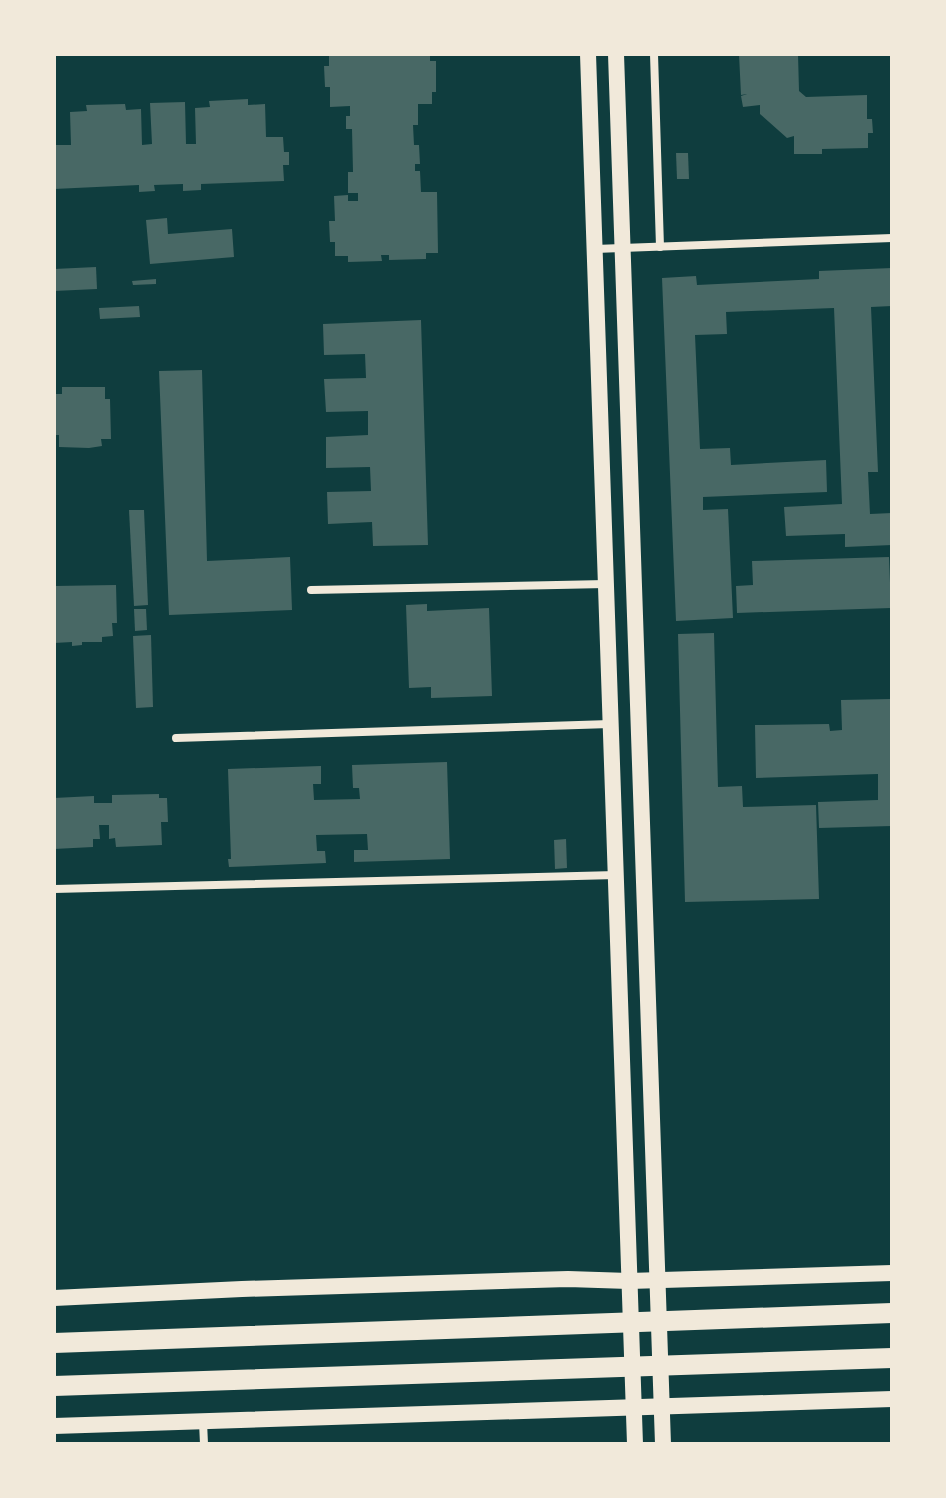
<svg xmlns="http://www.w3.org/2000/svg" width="946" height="1498" font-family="Roboto,sans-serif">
<rect width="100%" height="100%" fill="#0f3d3e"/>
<g fill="#486865">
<path d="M329,54H430V61H436V92H432V104H418V125H413L414,145H419L420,164H415V171H420L421,192H437L438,253H426V259L389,260V255H381L382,261L348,262V256H335V242H330L329,221H335L334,196L348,195V201H358V193H348V172H353L352,129H346V116H350V106L330,107V87H325L324,66H329Z"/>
<path d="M739,54H798L799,91L806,97L867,95V119H872L873,133H868V148L822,149V154H794V136L787,138L760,114V105L743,107L741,96L747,94L741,95Z"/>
<path d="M248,99V105L265,104L266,137H283L284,152H289V165H283L284,181L201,184V190L183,191V184L154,185L155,191L139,192V185L54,189L55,145H71L70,112L87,111L86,105L125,104L126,110L141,109L142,145L152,144L150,103L185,102L186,144H196L195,108L210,107L209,101Z"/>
<path d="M676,153H688L689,179H677Z"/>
<path d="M167,218L168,234L232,229L234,257L150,264L146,220Z"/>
<path d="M96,267L97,289L54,291V269Z"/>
<path d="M892,268V306L871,307L878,472H868L870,514L892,513V545L845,547V534L786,536L784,507L842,504L834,308L726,312L727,334L695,335L700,449L730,448L731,465L826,460L827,492L703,497V510L728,509L733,618L676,621L662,278L696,276L697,285L819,279V271Z"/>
<path d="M156,279V284L133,285L132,281Z"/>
<path d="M139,306L140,317L100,319L99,308Z"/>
<path d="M421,320L428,545L373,546L372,522L328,524L327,492L371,491L370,467L326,468V437L368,435V411L326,412L324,379L366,378L365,354L324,355L323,324Z"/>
<path d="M202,370L207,561L290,557L292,610L169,615L159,371Z"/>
<path d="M62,387H105V399H110L111,439H101L102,446L89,448L59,447V435H54V394H62Z"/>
<path d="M129,510H144L148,605L134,606Z"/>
<path d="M889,557L891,608L737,613L736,586L753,585L752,561Z"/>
<path d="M116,585L117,623H112L113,636L102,637V642H82V645L72,646V642L54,643V586Z"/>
<path d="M427,604V611L489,608L492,696L431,698V687L409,688L406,605Z"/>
<path d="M134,609H146L147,630L135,631Z"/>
<path d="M714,633L718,787L742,786L743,807L816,805L819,899L685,902L678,634Z"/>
<path d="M151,635L153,707L136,708L133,636Z"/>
<path d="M892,699V826L819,828L818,802L878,800V774L756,778L755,725L829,724L830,731L842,730L841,700Z"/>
<path d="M447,762L450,859L354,862V850H368L367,834L316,835L317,851H325L326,863L229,867L228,859H231L228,769L321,766V784H313L314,800L360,799L359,788H353L352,765Z"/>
<path d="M159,794V798H167L168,822H161L162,845L116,847L115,838L109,839V825H99L100,839H93V847L54,849V798L94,796V803H112V795Z"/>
<path d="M566,839L567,868L555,869L554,840Z"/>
</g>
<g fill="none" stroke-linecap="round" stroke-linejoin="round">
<g stroke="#f1e9da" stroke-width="8">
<path d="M654,54L660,247"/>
<path d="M595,249L892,238"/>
<path d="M311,590L606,584"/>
<path d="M176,738L610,724"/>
<path d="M54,889L616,875"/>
<path d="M203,1422L204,1444"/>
</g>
<g stroke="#f1e9da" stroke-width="16">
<path d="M588,54L635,1444"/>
<path d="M616,54L663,1444"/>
<path d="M54,1298L242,1289L568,1279L629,1281L892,1273"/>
<path d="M54,1426L892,1399"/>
</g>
<g stroke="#f1e9da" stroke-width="20">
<path d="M54,1343L892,1313"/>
<path d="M54,1386L892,1358"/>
</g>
</g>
<rect width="946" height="1498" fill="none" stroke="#f1e9da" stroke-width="112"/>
</svg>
